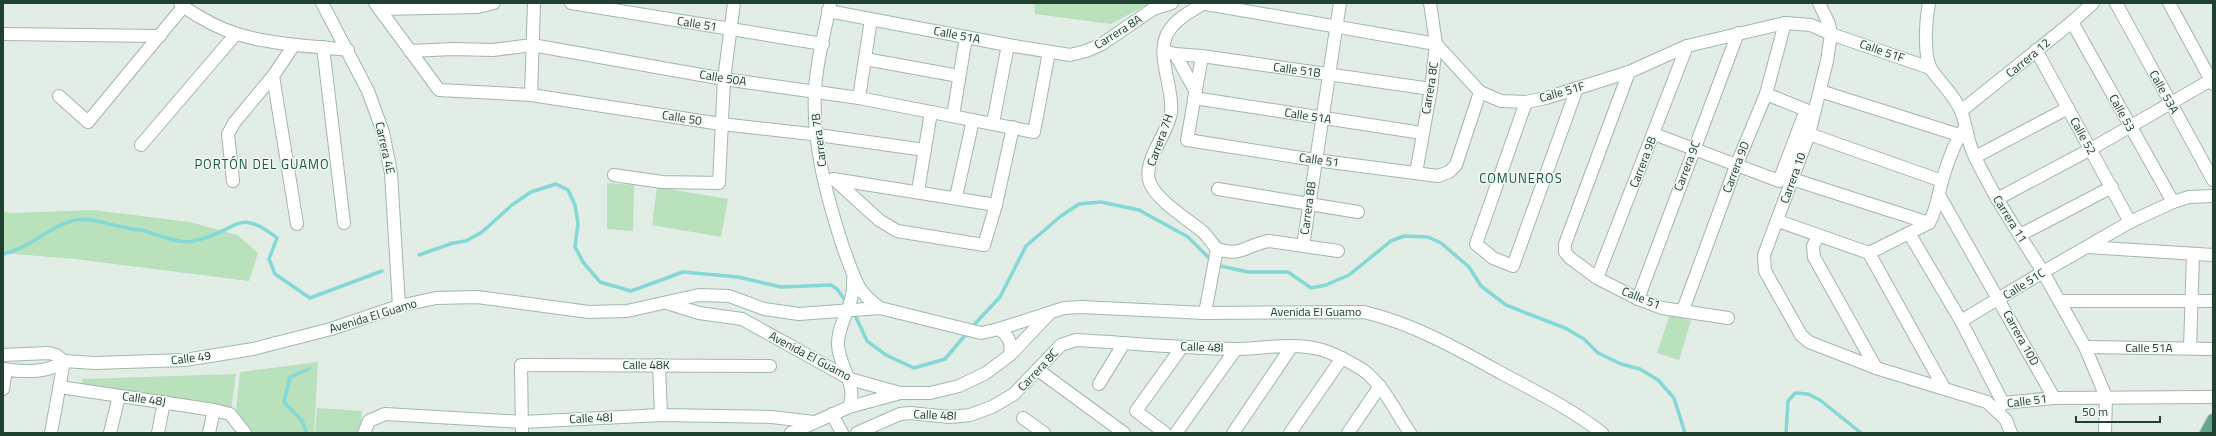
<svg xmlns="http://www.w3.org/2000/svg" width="2216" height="436" font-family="'Titillium Web',sans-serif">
<rect width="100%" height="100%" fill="#e2ede6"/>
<g fill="#b8e1bc">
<path d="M1034,3H1150L1111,24L1035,14Z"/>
<path d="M607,183L634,185L633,231L607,229Z"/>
<path d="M657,187L728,199L721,237L652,225Z"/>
<path d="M93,210L190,222L237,235L258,253L249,281L74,259L3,253V211L11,213Z"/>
<path d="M1670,314L1691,321L1679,360L1657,353Z"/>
<path d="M318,362L314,433H252L236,411L240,372Z"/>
<path d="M236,374L231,410L83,386L82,379Z"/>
<path d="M317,408L362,411L360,433H315Z"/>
</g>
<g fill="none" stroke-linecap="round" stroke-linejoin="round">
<g stroke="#84d8d5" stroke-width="3.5">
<path d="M3,254C28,249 46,229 71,221C90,216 108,225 127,228C134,230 142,229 148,232C161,236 172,241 186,242C191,242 196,240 201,239C238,230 238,207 277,238L269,259L275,274L310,298L382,271"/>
<path d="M419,255L453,243L466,241L482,232L512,205L531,192L556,184L568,190L575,205L578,224L575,247L583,262L600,282L631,291L683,272L738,277L781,287L831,285L837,289L847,303"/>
<path d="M1216,265L1248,272H1288L1311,288L1326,285L1349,275L1391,241L1404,236L1428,237L1441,243L1469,267L1481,286L1506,305L1565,328L1584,339L1598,353L1621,364L1640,369L1658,380L1674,398L1685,433"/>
<path d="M854,313L867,341L886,355L914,368L945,359L967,333"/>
<path d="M971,328L1000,297L1026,246L1061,216L1079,204L1101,202L1139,210L1188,237L1212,261"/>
<path d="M307,433L302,421L284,402L290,377L309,369"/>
<path d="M1786,433L1788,401L1795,393L1808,394L1820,400L1861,433"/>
</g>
<defs>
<g id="street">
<path d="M180,3C185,9 193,13 200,17C244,45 297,44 348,50"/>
<path d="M375,3L439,90L531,95L721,124L811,134L925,150"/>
<path d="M1204,3C1190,12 1175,19 1167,34C1156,57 1174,89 1171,112C1169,133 1141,162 1150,183C1157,201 1189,220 1203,232C1208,237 1212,243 1217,249"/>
<path d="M1819,3L1829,24L1831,34L1827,61L1809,134L1764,255L1765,271L1801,335L1809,342L1876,368L1987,402L2006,420L2011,433"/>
<path d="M2116,3L2213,180"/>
<path d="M2169,3L2213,84"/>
<path d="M379,9L478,7L494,3"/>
<path d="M2072,22L2173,202"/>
<path d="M3,34L160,36"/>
<path d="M323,47L344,223"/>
<path d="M2036,50L2130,222"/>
<path d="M410,51L453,49L493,50L532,45L724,79L859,98L1034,132L1049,52"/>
<path d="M1164,51L1175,54L1202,56L1431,89"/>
<path d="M1175,54L1195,90"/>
<path d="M1202,56L1187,140L1315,160L1438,176L1449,172L1456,165L1480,92"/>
<path d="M865,59L959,76"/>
<path d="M1629,72L1565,244V252L1570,258L1597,278L1638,299L1662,308L1728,318"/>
<path d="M273,76L297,224"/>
<path d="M1820,91L1959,135"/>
<path d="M531,95L534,3"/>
<path d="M59,96L88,122L183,7"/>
<path d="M859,98L871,19"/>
<path d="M1194,98L1422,133"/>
<path d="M1526,102L1476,244L1493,258L1513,266L1577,88"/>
<path d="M953,116L966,37"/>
<path d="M993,123L1008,45"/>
<path d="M1654,134L1779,181L1806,110L1766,94"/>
<path d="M1809,134L1942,181"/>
<path d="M141,145L235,35"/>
<path d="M1975,157L2068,108"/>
<path d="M1416,173L1431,89L1436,44L1430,3"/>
<path d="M614,175L662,182L719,183L724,79L734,3"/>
<path d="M833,179L996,205"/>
<path d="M834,179L879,220L897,231L984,245L996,205L1013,127"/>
<path d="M1792,179L1929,223"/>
<path d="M233,181L228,134L234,123L273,76L294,45"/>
<path d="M1218,189L1358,212"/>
<path d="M918,191L931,112"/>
<path d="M1939,195L2054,398"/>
<path d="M956,197L973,120"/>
<path d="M1997,199L2091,149L2211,80"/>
<path d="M1778,221L1869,253L1929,223C1937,209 1938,195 1942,181C1947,164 1954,142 1965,128"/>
<path d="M1909,233L1961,321L2003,403"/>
<path d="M2020,235L2112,187"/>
<path d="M1818,236L1813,246L1814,257L1876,368"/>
<path d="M1303,246L1340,3"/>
<path d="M2087,247L2213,255"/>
<path d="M1217,249C1242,257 1246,245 1269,241L1338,251"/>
<path d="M1869,253L1944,388"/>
<path d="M1597,278L1687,46"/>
<path d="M1638,299L1738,33"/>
<path d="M2059,301H2213"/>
<path d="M1683,310L1736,166L1766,94L1785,23"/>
<path d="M1205,313L1217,249"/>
<path d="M1961,321L2043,272L2085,347L2106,397L2105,433"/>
<path d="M2085,347L2213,349"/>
<path d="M2190,348L2193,254"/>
<path d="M659,365L661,415"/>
<path d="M1038,370L1124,433"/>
<path d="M1099,384L1124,343"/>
<path d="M60,387L214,410L230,414L245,433"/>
<path d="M3,389L6,370"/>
<path d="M1998,410L2003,403L2054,398L2213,397"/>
<path d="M1023,418L1044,433"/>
<path d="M51,433L64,361"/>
<path d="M110,433L119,396"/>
<path d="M158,433L164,402"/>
<path d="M209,433L214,410"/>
<path d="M522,433L521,365L770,366"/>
<path d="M1165,433L1136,411L1182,347"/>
<path d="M1176,433L1236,349"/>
<path d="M1233,433L1292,346"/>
<path d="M1290,433L1342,358"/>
<path d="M1348,433L1380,386"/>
</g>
<g id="secondary">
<path d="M322,3L368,91L383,132L391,173L399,306"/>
<path d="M571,3L823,44"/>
<path d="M1200,3L1436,44L1480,92L1501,101L1526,102L1546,98L1629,72L1687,46L1785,23L1811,25L1831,34L1930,68"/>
<path d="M1929,3C1926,19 1923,54 1931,69C1940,83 1954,94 1961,111C1967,126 1967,142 1975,157C1994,197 2019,234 2043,272L2130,222L2173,202L2189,197L2213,196"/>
<path d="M830,4C825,32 816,62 815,91C812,143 827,198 843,247C848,260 852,274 859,287C864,296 872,302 880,308"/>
<path d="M828,11L1008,45L1070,55L1086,51L1102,44L1153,9L1172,3"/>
<path d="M1961,111L2072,22L2093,3"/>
<path d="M667,303L699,313L742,319L850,379L900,393H930L959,386L986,373L1010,355L1048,315"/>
<path d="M999,329C1009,336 1012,343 1010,355"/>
<path d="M3,355L49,353L56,355L64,361"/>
<path d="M64,361L95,363L185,360L253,349L331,329L399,306L436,298L477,297L589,312L627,311L699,295L729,296L764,309L799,314L880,308L981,333L999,329L1064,308L1081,307L1205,313L1364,312C1414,324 1458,349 1503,374C1537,392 1571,409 1602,433"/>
<path d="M3,369C22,372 48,374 64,361"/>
<path d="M849,407C858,383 839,368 838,345C837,323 855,306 853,280"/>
<path d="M832,414L842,433"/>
<path d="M364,433L369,421L385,414L523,422L661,415L772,417L814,422"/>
<path d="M791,433L849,407L897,394"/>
<path d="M857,433L900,414L910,413L950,417L970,415L992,407L1014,394L1061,345L1076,340C1129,343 1181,348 1234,349C1262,349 1291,342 1319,349C1334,353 1350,362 1363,370C1384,386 1395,411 1410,433"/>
</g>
<path id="primary" d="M2206,433L2213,420"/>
</defs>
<use href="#street" stroke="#a4b6ac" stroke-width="14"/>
<use href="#secondary" stroke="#9fbaac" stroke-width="14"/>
<use href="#primary" stroke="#c1cac5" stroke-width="14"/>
<use href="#street" stroke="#fff" stroke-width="12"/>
<use href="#secondary" stroke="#fff" stroke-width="12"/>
<use href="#primary" stroke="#62a788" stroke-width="12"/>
</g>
<g text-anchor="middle" stroke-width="3" stroke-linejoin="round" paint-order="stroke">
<g font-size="12" fill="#204031" stroke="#f3f9f5">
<text transform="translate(697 24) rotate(9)" y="4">Calle 51</text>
<text transform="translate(1118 32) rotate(-32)" y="4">Carrera 8A</text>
<text transform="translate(957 35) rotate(11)" y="4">Calle 51A</text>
<text transform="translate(1882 51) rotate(19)" y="4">Calle 51F</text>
<text transform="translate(2028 58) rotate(-40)" y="4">Carrera 12</text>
<text transform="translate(1297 70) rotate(8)" y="4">Calle 51B</text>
<text transform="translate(723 78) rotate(9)" y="4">Calle 50A</text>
<text transform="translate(1430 88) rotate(-81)" y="4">Carrera 8C</text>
<text transform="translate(1562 92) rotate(-16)" y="4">Calle 51F</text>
<text transform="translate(2164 92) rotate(61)" y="4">Calle 53A</text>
<text transform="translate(2122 113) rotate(61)" y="4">Calle 53</text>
<text transform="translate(1308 116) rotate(9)" y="4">Calle 51A</text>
<text transform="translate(682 118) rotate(9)" y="4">Calle 50</text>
<text transform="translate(2083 136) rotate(61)" y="4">Calle 52</text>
<text transform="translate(819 140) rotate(-97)" y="4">Carrera 7B</text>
<text transform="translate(1160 140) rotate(-70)" y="4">Carrera 7H</text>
<text transform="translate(385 148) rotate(77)" y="4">Carrera 4E</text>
<text transform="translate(1319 160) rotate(8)" y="4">Calle 51</text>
<text transform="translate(1643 162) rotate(-69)" y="4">Carrera 9B</text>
<text transform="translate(1687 166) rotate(-69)" y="4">Carrera 9C</text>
<text transform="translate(1736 167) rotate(-69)" y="4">Carrera 9D</text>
<text transform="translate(1793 178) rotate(-70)" y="4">Carrera 10</text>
<text transform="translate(1308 208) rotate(-82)" y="4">Carrera 8B</text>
<text transform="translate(2010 219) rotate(58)" y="4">Carrera 11</text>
<text transform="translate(2024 284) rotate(-32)" y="4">Calle 51C</text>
<text transform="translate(1641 298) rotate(22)" y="4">Calle 51</text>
<text x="1316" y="316">Avenida El Guamo</text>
<text transform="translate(373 316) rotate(-17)" y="4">Avenida El Guamo</text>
<text transform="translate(2021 338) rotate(61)" y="4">Carrera 10D</text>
<text transform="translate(1202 347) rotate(2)" y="4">Calle 48l</text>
<text x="2149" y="352">Calle 51A</text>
<text transform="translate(810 356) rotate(28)" y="4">Avenida El Guamo</text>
<text transform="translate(191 358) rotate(-7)" y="4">Calle 49</text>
<text x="646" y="369">Calle 48K</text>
<text transform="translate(1038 370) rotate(-47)" y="4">Carrera 8C</text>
<text transform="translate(144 399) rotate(8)" y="4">Calle 48J</text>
<text transform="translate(2027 401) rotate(-7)" y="4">Calle 51</text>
<text transform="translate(935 415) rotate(2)" y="4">Calle 48I</text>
<text transform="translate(591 418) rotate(-3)" y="4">Calle 48J</text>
</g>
<g font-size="13" letter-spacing="1" fill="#19553b" stroke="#f3f9f5">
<text x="262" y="169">PORTÓN DEL GUAMO</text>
<text x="1521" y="183">COMUNEROS</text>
</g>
</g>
<rect width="2216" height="436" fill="none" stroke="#204031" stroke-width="8"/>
<path d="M2076 416v6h84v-6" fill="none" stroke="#204031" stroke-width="2"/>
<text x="2082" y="416" font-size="12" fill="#204031" stroke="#f3f9f5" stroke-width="3" paint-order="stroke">50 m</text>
</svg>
